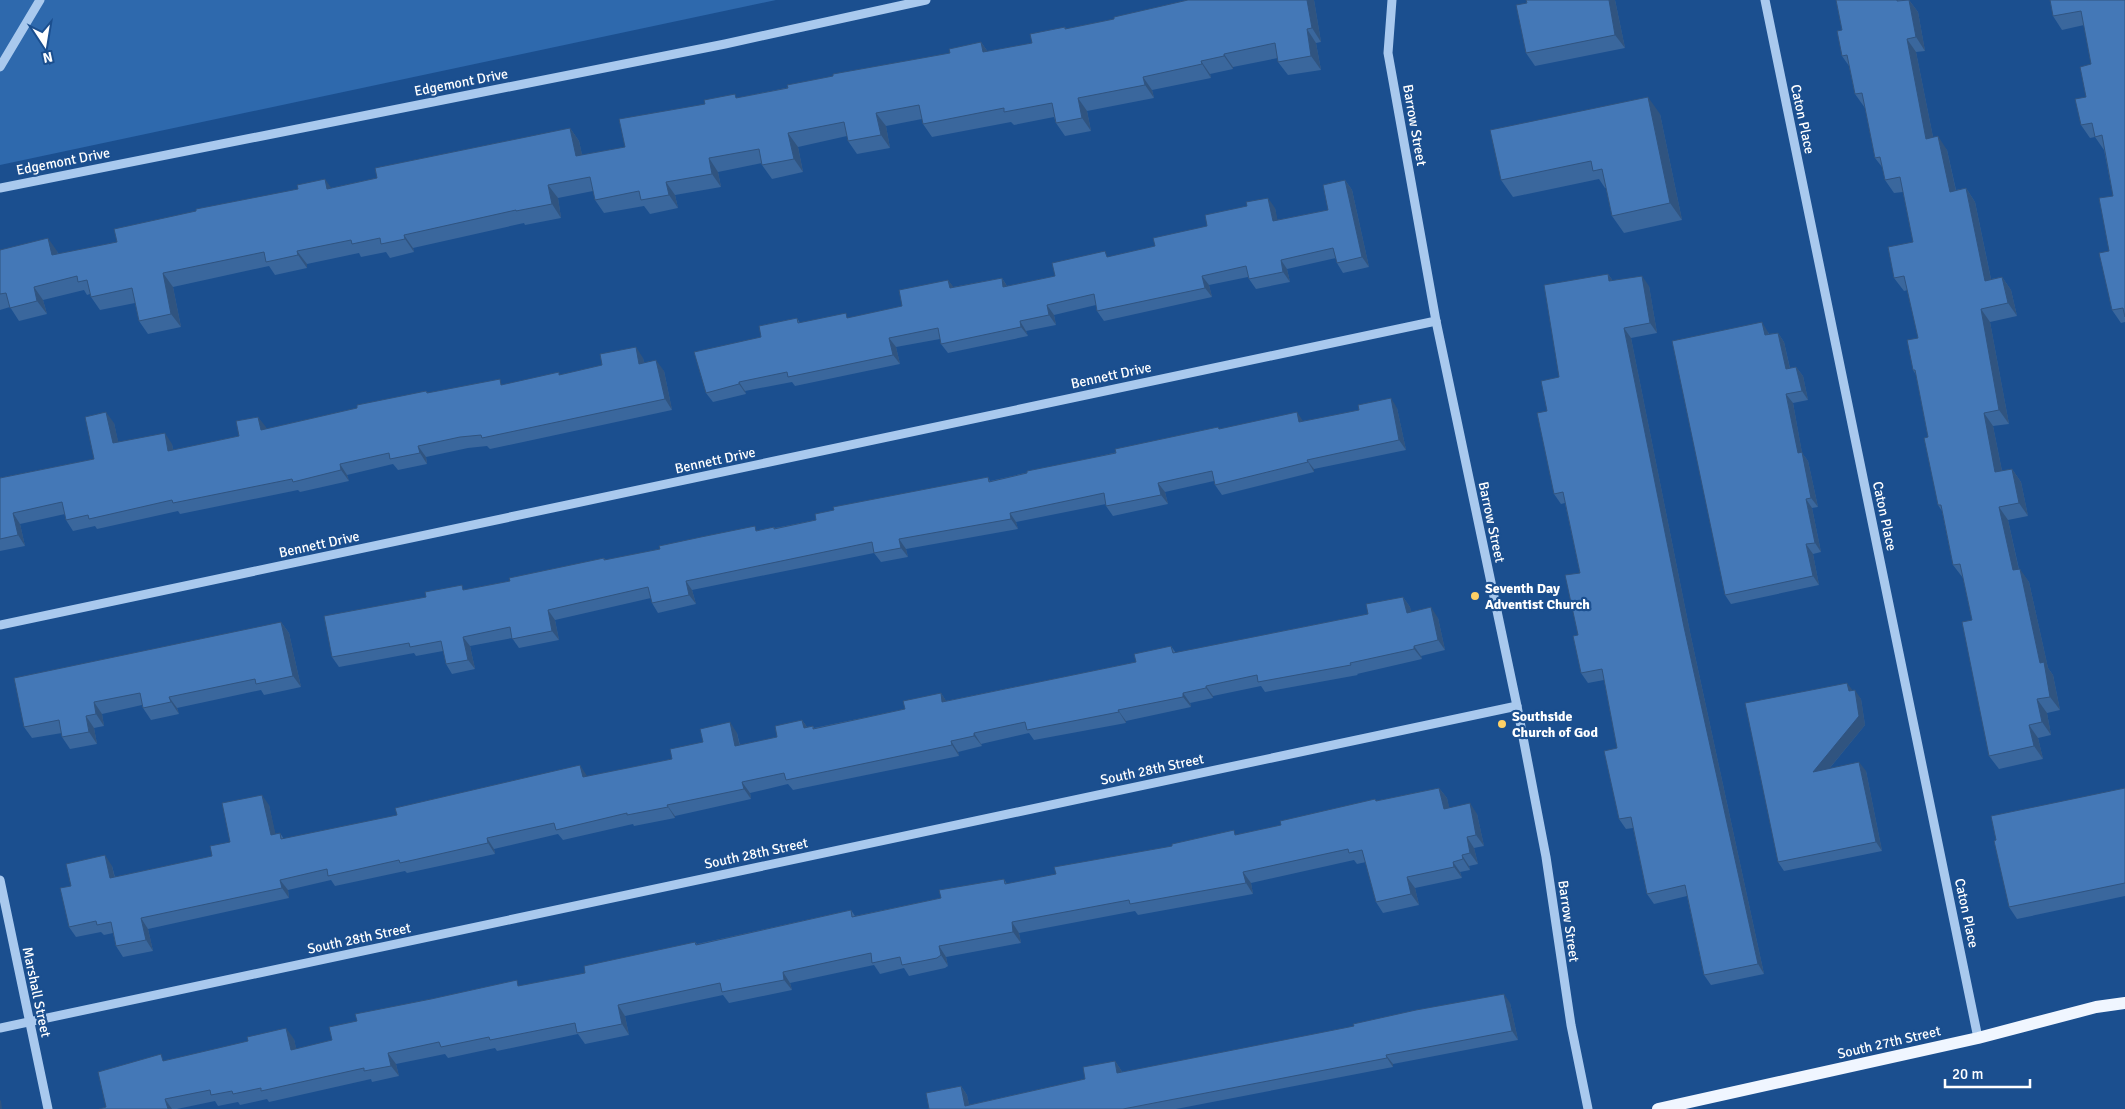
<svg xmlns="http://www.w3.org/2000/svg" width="2125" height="1109" font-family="Signika,sans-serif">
<rect width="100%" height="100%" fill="#1b4f8f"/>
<path fill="#2e69ad" d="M0,0H776L0,165Z"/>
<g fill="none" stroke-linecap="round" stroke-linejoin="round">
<g stroke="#a9c9ee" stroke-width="9">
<path d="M1392,0L1388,53L1436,321L1517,706L1546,857L1571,1025L1588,1109"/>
<path d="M1765,0L1978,1038"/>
<path d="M0,67L40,0"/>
<path d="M0,188L725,44L926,0"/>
<path d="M0,625L1436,321"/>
<path d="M0,880L48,1109"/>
<path d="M0,1028L1517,706"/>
</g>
<path stroke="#f0f6ff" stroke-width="12" d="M1658,1109L1978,1038L2096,1007L2125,1003"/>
</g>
<g fill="#3a679d">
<path d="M1188,0H1314L1321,42L1316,43L1321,70L1288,75L1278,62V58L1233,67V69L1210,74L1211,78L1152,90L1154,98L1087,111L1091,131L1065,136L1056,123L1054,117L1014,125L1011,122L932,137L923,124L922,119L886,126L890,148L857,154L848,141L847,136L798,147L803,172L772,179L762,165V163L718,172L721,187L675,195L678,208L650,214L644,206L604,213L595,200L593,191L558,198L561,218L525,225L524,223L413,248L414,252L390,258L386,252L361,257L359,253L307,264V268L275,275L269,266L173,287L181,327L148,334L139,321L135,303L100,310L91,297L90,294L87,295L84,290L43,300L47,314L19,321L10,307L0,310V250L57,251L58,254L117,242L331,188L377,178L570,128L579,141L582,155L625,147L738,98L950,53L981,42L988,52L1032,43L1065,27L1066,29L1114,19Z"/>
<path d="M1526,0H1615L1625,48L1535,66L1526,53Z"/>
<path d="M1836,0H1909L1918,12L1925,51L1916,52L1933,137L1947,150L1956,190L1966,188L1975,202L1991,279L2002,277L2011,290L2017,316L1990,322L2009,424L1993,426L2002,471L2012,469L2021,482L2028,516L2008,520L2019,569L2029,582L2048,668L2053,675L2060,710L2047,713L2051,735L2038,738L2043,759L1999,769L1989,756L1972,620L1963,578L1953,565L1942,511L1938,505L1928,437L1916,375L1913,370L1918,338L1908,290L1904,291L1894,278L1913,242L1903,192L1894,193L1885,180L1882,167L1875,158L1865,108L1855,94L1849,66L1842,56V30Z"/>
<path d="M2125,0V322L2121,323L2112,310L2109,251L2113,196L2104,150L2095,137L2090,138L2081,125L2086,97L2091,64L2084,25L2062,30L2053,16Z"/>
<path d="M1660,114L1682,220L1624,233L1612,216L1606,188H1605L1599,179L1513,197L1501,180Z"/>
<path d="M1345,180L1352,190L1369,267L1343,273L1337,263L1336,258L1287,269L1290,282L1256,289L1249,279L1248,277L1209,285L1212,297L1104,321L1097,311L1096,305L1054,315L1056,325L1026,331L1028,336L948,353L941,344L940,339L896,347L900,364L795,386L792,382L745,391L746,394L713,402L706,393L761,337L797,318L800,323L849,318L902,306L948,280L953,287L1002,278L1007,286L1055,276L1110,257L1155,246L1207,226L1275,208L1277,220L1328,210Z"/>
<path d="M1608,274L1613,281L1649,286L1657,333L1631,338L1691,637L1764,974L1711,985L1704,975L1687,896L1654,904L1647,894L1633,828L1626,829L1619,819L1617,748L1604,680L1588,683L1581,673L1578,635L1580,573L1565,503L1561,504L1554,494L1547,411L1559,377Z"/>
<path d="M1768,332L1769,334L1778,333L1784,342L1790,368L1796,367L1803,376L1808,400L1793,403L1802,453L1808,461L1818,507L1812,508L1821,552L1813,554L1819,585L1731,604L1725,595Z"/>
<path d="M643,358L644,363L664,371L672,410L490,449L487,446L468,448L426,457L427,464L398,470L393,464L347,475L349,481L300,492L298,490L180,514L178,511L97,529L95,526L73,531L66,520L65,514L20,524L25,546L0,551V478L94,459L114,423L118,442L172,444L173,450L239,436L258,417L266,429L357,408L426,391L428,393L504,385L561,375Z"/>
<path d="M1397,408L1406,450L1314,469V472L1222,495L1215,485L1214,481L1165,492L1168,504L1113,516L1106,506V504L1016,522L1018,529L906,549L908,557L881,562L874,553L692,590L696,604L658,613L652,603L651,598L555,620L559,640L519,648L512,638L470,646L475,669L452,674L446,664L443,651L416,656L414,653L339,667L332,657L426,597L510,581L604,558L606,560L774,527L775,528L816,520L988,477L990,481L1219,429L1303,421Z"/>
<path d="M1403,597L1410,607L1411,612L1438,618L1445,650L1421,656L1422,659L1357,674L1358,675L1265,692L1261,686L1213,696V698L1190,703L1191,707L1126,721V723L1034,740L1029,733L981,744L982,746L958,752L959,756L793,790L788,784L750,793L751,799L675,816V818L634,826L633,824L563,840L558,834L494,849L495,854L407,873L405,871L335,886L331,880L288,890L289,898L148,929L153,951L123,957L116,946L113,933L104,935L101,932L76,937L69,927L71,886L112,866L115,877L212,856L230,842L269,805L275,834L280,833L284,839L672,759L703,742L737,733L740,745L777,737L802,720L807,727L813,726L814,728L905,709L941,693L946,701L1136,662L1171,646L1176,653L1368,614Z"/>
<path d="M281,622L289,633L301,687L264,695L261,690L177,708L179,714L151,720L143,708L142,705L102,714L104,726L94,728L97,744L70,749L62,737V733L32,738L24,727Z"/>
<path d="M1852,690L1861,699L1865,725L1829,769L1866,771L1882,851L1784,871L1778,862Z"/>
<path d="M1439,788L1447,798L1449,808L1477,814L1484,846L1474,848L1478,864L1469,866L1470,870L1460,872L1462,878L1415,888L1419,905L1383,913L1376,902L1366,862L1357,864L1354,860L1251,883L1253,894L1138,915L1135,911L1019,933L1021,943L946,957L948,966L945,968L909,976L904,968L880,974L874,965L790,983L792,990L729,1003L723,995L625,1016L629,1035L585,1044L578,1034L497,1051L495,1048L448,1058L445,1054L396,1064L399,1076L372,1082L371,1079L269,1102L267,1099L240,1105L238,1102L218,1106L215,1101L177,1109H99L106,1107L166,1060L294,1039L296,1049L332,1040L357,1021L521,986L585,973L695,942L697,944L851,910L855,916L941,898L1004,879L1007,884L1056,874L1281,825L1375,799L1376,801Z"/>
<path d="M2125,788V896L2017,919L2009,907Z"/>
<path d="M1510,1003L1518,1040L1393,1064V1067L1176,1109H929L961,1086L967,1095L969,1105L1085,1079L1115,1061L1121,1070L1122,1072Z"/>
</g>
<g fill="#305480">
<path d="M1307,0H1314L1321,42L1312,28Z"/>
<path d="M1609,0H1615L1625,48L1615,35Z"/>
<path d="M1909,0L1918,12L1925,51L1916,37Z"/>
<path d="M1307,29L1316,43L1321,70L1311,56Z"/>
<path d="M1907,39L1916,52L1936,152L1926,139Z"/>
<path d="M981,42L990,55L983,52Z"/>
<path d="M1224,54L1233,67V69L1224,56Z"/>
<path d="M1201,61L1210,74L1211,78L1202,64Z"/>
<path d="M1143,77L1152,90L1154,98L1145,85Z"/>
<path d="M1648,97L1660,114L1682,220L1670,203Z"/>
<path d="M1078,98L1087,111L1091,131L1082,118Z"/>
<path d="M876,113L886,126L890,148L881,135Z"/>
<path d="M570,128L579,141L585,169L576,156Z"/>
<path d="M788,133L798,147L803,172L794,159Z"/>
<path d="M1938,136L1947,150L1959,205L1950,192Z"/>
<path d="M709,158L718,172L721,187L712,174Z"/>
<path d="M325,179L334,192L327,189Z"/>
<path d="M1345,180L1352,190L1369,267L1362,257Z"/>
<path d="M666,182L675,195L678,208L669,195Z"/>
<path d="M548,185L558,198L561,218L552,204Z"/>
<path d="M1966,188L1975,202L1994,294L1985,281Z"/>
<path d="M1268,198L1275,208L1280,231L1273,221Z"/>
<path d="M404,235L413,248L414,252L405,239Z"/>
<path d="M48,238L57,251L61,268L52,255Z"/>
<path d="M297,251L307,264V268L298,255Z"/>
<path d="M1281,260L1287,269L1290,282L1283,272Z"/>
<path d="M163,273L173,287L181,327L171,314Z"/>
<path d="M1608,274L1615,284L1609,281Z"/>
<path d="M1202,276L1209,285L1212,297L1205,288Z"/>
<path d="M1642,276L1649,286L1657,333L1650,323Z"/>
<path d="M2002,277L2011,290L2017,316L2008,303Z"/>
<path d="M1002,278L1008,288L1003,287Z"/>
<path d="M948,280L955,289L950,288Z"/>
<path d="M34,287L43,300L47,314L37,301Z"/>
<path d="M1047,305L1054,315L1056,325L1049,315Z"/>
<path d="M1981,309L1990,322L2009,424L1999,410Z"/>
<path d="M1020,321L1026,331L1028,336L1021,327Z"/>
<path d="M1762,322L1768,332L1771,344L1765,335Z"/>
<path d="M1624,328L1631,338L1691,637L1764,974L1758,964L1684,627Z"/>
<path d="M1778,333L1784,342L1792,378L1786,369Z"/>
<path d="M889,338L896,347L900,364L893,355Z"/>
<path d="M636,347L643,358L647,375L639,364Z"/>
<path d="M656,360L664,371L672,410L665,399Z"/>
<path d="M1796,367L1803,376L1808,400L1802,391Z"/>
<path d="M739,382L745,391L746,394L739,384Z"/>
<path d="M1786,394L1793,403L1802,453L1808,461L1818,507L1811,498L1798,453Z"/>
<path d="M1391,398L1397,408L1406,450L1399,440Z"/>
<path d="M106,412L114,423L121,454L113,443Z"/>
<path d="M1297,412L1303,421L1299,422Z"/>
<path d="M1984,413L1993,426L2005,486L1995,472Z"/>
<path d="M258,417L266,427L268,441L261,430Z"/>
<path d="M165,433L172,444L175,461L168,451Z"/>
<path d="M418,446L426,457L427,464L420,453Z"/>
<path d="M1307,460L1314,469V472L1308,462Z"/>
<path d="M340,464L347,475L349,481L341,470Z"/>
<path d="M2012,469L2021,482L2028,516L2019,503Z"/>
<path d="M1158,483L1165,492L1168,504L1161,495Z"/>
<path d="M1806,499L1812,508L1821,552L1815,543Z"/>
<path d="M1999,507L2008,520L2022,584L2013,570Z"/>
<path d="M13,513L20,524L25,546L18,535Z"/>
<path d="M1010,513L1016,522L1018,529L1011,519Z"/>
<path d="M899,539L906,549L908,557L901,548Z"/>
<path d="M1806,544L1813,554L1819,585L1813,576Z"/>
<path d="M2020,569L2029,582L2048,668L2053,675L2060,710L2050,697L2040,663Z"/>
<path d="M686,581L692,590L696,604L689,595Z"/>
<path d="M1403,597L1410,607L1414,623L1407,613Z"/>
<path d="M1431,607L1438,618L1445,650L1438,640Z"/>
<path d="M548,610L555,620L559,640L552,631Z"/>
<path d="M281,622L289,633L301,687L293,676Z"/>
<path d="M463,637L470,646L475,669L468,660Z"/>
<path d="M1414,646L1421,656L1422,659L1414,649Z"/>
<path d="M1847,683L1854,692L1849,691Z"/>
<path d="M1206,686L1213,696V698L1206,688Z"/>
<path d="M1855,690L1861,699L1865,725L1819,781L1813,772Z"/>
<path d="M941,693L948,704L942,702Z"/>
<path d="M1183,693L1190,703L1191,707L1183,697Z"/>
<path d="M169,697L177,708L179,714L171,702Z"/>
<path d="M2037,699L2047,713L2051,735L2042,722Z"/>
<path d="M94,702L102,714L104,726L96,714Z"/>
<path d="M1118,710L1126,721V723L1119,712Z"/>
<path d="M86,716L94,728L97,744L89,732Z"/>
<path d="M802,720L809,730L804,728Z"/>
<path d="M730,722L737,733L742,757L735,746Z"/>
<path d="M2029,725L2038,738L2043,759L2034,746Z"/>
<path d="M974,733L981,744L982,746L974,736Z"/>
<path d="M951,741L958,752L959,756L952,745Z"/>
<path d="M1859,762L1866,771L1882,851L1876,842Z"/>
<path d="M580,765L587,776L590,787L583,777Z"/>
<path d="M742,782L750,793L751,799L744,789Z"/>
<path d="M1439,788L1447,798L1452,819L1444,809Z"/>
<path d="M262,795L269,805L278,845L271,835Z"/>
<path d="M1470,803L1477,814L1484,846L1476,835Z"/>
<path d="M667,805L675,816V818L668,807Z"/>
<path d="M1467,837L1474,848L1478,864L1470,853Z"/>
<path d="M487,838L494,849L495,854L488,843Z"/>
<path d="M105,855L112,866L117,888L110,878Z"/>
<path d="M1462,855L1469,866L1470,870L1463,859Z"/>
<path d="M1453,862L1460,872L1462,878L1454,867Z"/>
<path d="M1243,872L1251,883L1253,894L1246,883Z"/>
<path d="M1407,877L1415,888L1419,905L1411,894Z"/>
<path d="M280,880L288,890L289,898L282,888Z"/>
<path d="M141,918L148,929L153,951L146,940Z"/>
<path d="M1012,922L1019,933L1021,943L1013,932Z"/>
<path d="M939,946L946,957L948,966L941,955Z"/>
<path d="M783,972L790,983L792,990L784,980Z"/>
<path d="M1504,994L1510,1003L1518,1040L1512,1031Z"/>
<path d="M618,1005L625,1016L629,1035L622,1024Z"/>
<path d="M286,1028L294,1039L299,1061L291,1050Z"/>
<path d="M388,1053L396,1064L399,1076L391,1066Z"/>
<path d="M1386,1055L1393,1064V1067L1387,1058Z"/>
<path d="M1115,1061L1121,1070L1124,1082L1117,1073Z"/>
<path d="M961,1086L967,1095L970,1109L965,1106Z"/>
<path d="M165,1099L172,1109H168Z"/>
<path d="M0,1100L1,1101L2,1109H0Z"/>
</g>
<g fill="#4478b7" stroke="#305480">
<path d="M1188,0H1307L1312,28L1307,29L1311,56L1278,62L1275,43L1224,54V56L1201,61L1202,64L1143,77L1145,85L1078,98L1082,118L1056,123L1052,103L1004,112V108L923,124L919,105L876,113L881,135L848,141L844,122L788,133L794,159L762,165L759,149L709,158L712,174L666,182L669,195L641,200L639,191L595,200L590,177L548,185L552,204L516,211V210L404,235L405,239L381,244L380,238L352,244L351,240L297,251L298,255L266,262L264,252L163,273L171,314L139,321L132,288L91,297L87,280L78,282L77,276L34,287L37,301L10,308L6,293L0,294V250L48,238L52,255L117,242L114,229L196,211V209L298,189L297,185L325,179L327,189L377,178L375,168L570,128L576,156L625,147L619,119L705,104L704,100L735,94L736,98L788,88L787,85L833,76V74L950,53L949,49L981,42L983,52L1032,43L1030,34L1065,27V29L1114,19V17Z"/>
<path d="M1526,0H1609L1615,35L1526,53L1516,5L1527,3Z"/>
<path d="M1836,0H1897V1L1909,0L1916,37L1907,39L1926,139L1938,136L1950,192L1966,188L1985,281L2002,277L2008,303L1981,309L1999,410L1984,413L1995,472L2012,469L2019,503L1999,507L2013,570L2020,569L2040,663L2044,662L2050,697L2037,699L2042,722L2029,725L2034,746L1989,756L1962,622L1972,620L1960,564L1953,565L1941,505H1938L1924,438L1928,437L1915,370H1913L1907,340L1918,338L1904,276L1894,278L1888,247L1913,242L1900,177L1885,180L1880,157L1875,158L1862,93L1855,94L1847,55L1842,56L1837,31L1842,30Z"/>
<path d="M2050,0H2125V317L2123,308L2112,310L2099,253L2109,251L2099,198L2113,196L2102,135L2095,137L2092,123L2081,125L2075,99L2086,97L2080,67L2091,64L2081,11L2053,16Z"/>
<path d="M1648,97L1670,203L1612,216L1602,169L1593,171L1591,161L1501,180L1490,130Z"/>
<path d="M1345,180L1362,257L1337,263L1333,248L1281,260L1283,272L1249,279L1246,266L1202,276L1205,288L1097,311L1094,294L1047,305L1049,315L1020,321L1021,327L941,344L938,328L889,338L893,355L788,377L787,372L739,382V384L706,393L694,352L761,337L759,326L797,318L798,323L846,313L847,318L902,306L899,290L948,280L950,288L1002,278L1003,287L1055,276L1052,263L1105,251L1107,257L1155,246L1153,238L1207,226L1205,215L1247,206L1246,202L1268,198L1273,221L1328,210L1323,185Z"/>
<path d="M1608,274L1609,281L1642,276L1650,323L1624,328L1684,627L1758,964L1704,975L1685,885L1647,894L1631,817L1619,819L1604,751L1617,748L1602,669L1581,673L1573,636L1578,635L1565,575L1580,573L1563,492L1554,494L1537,413L1547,411L1541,381L1559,377L1544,285Z"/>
<path d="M1762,322L1765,335L1778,333L1786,369L1796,367L1802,391L1786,394L1798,453L1802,452L1811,498L1806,499L1815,543L1806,544L1813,576L1725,595L1672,341Z"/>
<path d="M636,347L639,364L656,360L665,399L482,438L481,435L460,437L418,446L420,453L390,459L389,453L340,464L341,470L293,482L292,479L173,503L172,500L89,519L88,515L66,520L62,502L13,513L18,535L0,539V478L94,459L85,417L106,412L113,443L165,433L168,451L239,436L236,421L258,417L261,430L357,408V405L426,391L427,393L500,379L501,385L559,372V375L602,365L600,354Z"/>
<path d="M1391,398L1399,440L1307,460L1308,462L1215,485L1212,471L1158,483L1161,495L1106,506L1104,493L1010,513L1011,519L899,539L901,548L874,553L872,542L686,581L689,595L652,603L648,587L548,610L552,631L512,639L510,627L463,637L468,660L446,664L441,641L410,647L409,643L332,657L324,616L426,597L425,592L462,585L463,590L510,581L509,578L604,558V560L660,549L659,546L701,537L755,526L756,531L774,527V529L816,520L815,514L834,510L833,507L988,477L989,482L1027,473V471L1116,453L1115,449L1218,427L1219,429L1297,412L1299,422L1359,410L1358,405Z"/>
<path d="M1403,597L1407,613L1431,607L1438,640L1414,646V649L1350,663L1351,665L1258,682L1257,675L1206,686V688L1183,693V697L1118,710L1119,712L1027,730L1025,722L974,733V736L951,741L952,745L786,780L784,773L742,782L744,789L667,805L668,807L627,815V813L556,830L554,823L487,838L488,843L400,863L399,860L328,876L327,869L280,880L282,888L141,918L146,940L116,946L111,922L97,925L96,921L69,927L60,888L71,886L66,864L105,855L110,878L212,856L210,846L230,842L222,803L262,795L271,835L280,833L281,839L397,815L395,808L580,765L583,777L672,759L670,749L703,742L700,729L730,722L735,746L777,737L775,726L802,720L804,728L813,726V729L905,709L903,701L941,693L942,702L1136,662L1134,654L1171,646L1173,653L1368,614L1366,604Z"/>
<path d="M281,622L293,676L256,684L255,679L169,697L171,702L143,708L140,693L94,702L96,714L86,716L89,732L62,737L59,720L24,727L14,678Z"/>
<path d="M1847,683L1849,691L1855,690L1859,716L1813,772L1859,762L1876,842L1778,862L1745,703Z"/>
<path d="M1439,788L1444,809L1470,803L1476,835L1467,837L1470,853L1462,855L1463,859L1453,862L1454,867L1407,877L1411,894L1376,902L1362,850L1349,853L1348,849L1243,872L1246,883L1130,904L1129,900L1012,922L1013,932L939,946L941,955L937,958L902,965L900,957L872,963L871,953L783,972L784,980L722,992L720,983L618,1005L622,1024L577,1033L575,1023L490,1040L489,1037L441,1047L439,1042L388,1053L391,1066L364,1071V1068L261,1091V1088L233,1094L232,1091L211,1095L210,1090L165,1099L168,1109H99L106,1107L98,1072L161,1054L163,1061L248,1041L247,1037L286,1028L291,1050L332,1040L329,1027L357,1021L355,1014L431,999L517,980L518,986L585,973L584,966L695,942L696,945L851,910L852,917L941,898L939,890L1004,879L1005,884L1056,874L1054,867L1172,846V844L1234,830L1235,835L1281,825L1280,821L1375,799L1376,801Z"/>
<path d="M2125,788V883L2009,907L1994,841L1996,840L1991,816Z"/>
<path d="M1504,994L1512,1031L1386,1055L1387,1058L1123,1109H929L926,1093L961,1086L965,1106L1085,1079L1083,1067L1115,1061L1117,1073L1354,1026L1353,1024L1416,1010Z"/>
</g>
<g fill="#ffd166" stroke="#1b4f8f" stroke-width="2">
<circle cx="1475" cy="596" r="5"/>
<circle cx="1502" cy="724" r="5"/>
</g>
<g text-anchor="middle" stroke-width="4.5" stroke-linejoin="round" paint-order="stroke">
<g font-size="14" fill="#fff" stroke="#1b4f8f">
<text transform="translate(461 82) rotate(-11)" y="5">Edgemont Drive</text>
<text transform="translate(1803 119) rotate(78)" y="5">Caton Place</text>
<text transform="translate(1415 125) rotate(80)" y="5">Barrow Street</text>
<text transform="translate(63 161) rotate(-11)" y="5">Edgemont Drive</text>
<text transform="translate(1111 375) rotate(-12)" y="5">Bennett Drive</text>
<text transform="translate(715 460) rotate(-12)" y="5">Bennett Drive</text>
<text transform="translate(1885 516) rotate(78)" y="5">Caton Place</text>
<text transform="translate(1492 522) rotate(78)" y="5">Barrow Street</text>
<text transform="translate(319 544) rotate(-12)" y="5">Bennett Drive</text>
<text transform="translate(1152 769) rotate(-12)" y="5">South 28th Street</text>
<text transform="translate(756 853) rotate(-12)" y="5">South 28th Street</text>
<text transform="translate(1967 913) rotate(78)" y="5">Caton Place</text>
<text transform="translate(1569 921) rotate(82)" y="5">Barrow Street</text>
<text transform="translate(359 938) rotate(-12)" y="5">South 28th Street</text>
<text transform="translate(37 992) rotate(78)" y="5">Marshall Street</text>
<text transform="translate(1889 1042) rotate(-13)" y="5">South 27th Street</text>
</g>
<g font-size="14" font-weight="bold" fill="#fff" stroke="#1b4f8f" text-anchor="start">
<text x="1485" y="593">Seventh Day<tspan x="1485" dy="16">Adventist Church</tspan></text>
<text x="1512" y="721">Southside<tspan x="1512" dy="16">Church of God</tspan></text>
</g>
</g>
<g transform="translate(45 45) rotate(168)" stroke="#1b4f8f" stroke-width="4" paint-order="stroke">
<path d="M0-4L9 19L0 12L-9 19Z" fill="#ffffff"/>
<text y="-8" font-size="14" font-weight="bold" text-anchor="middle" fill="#ffffff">N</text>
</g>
<path d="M1945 1079v8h85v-8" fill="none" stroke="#ffffff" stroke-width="2.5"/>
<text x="1952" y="1079" font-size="15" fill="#ffffff" stroke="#1b4f8f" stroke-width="4" paint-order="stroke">20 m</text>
</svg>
